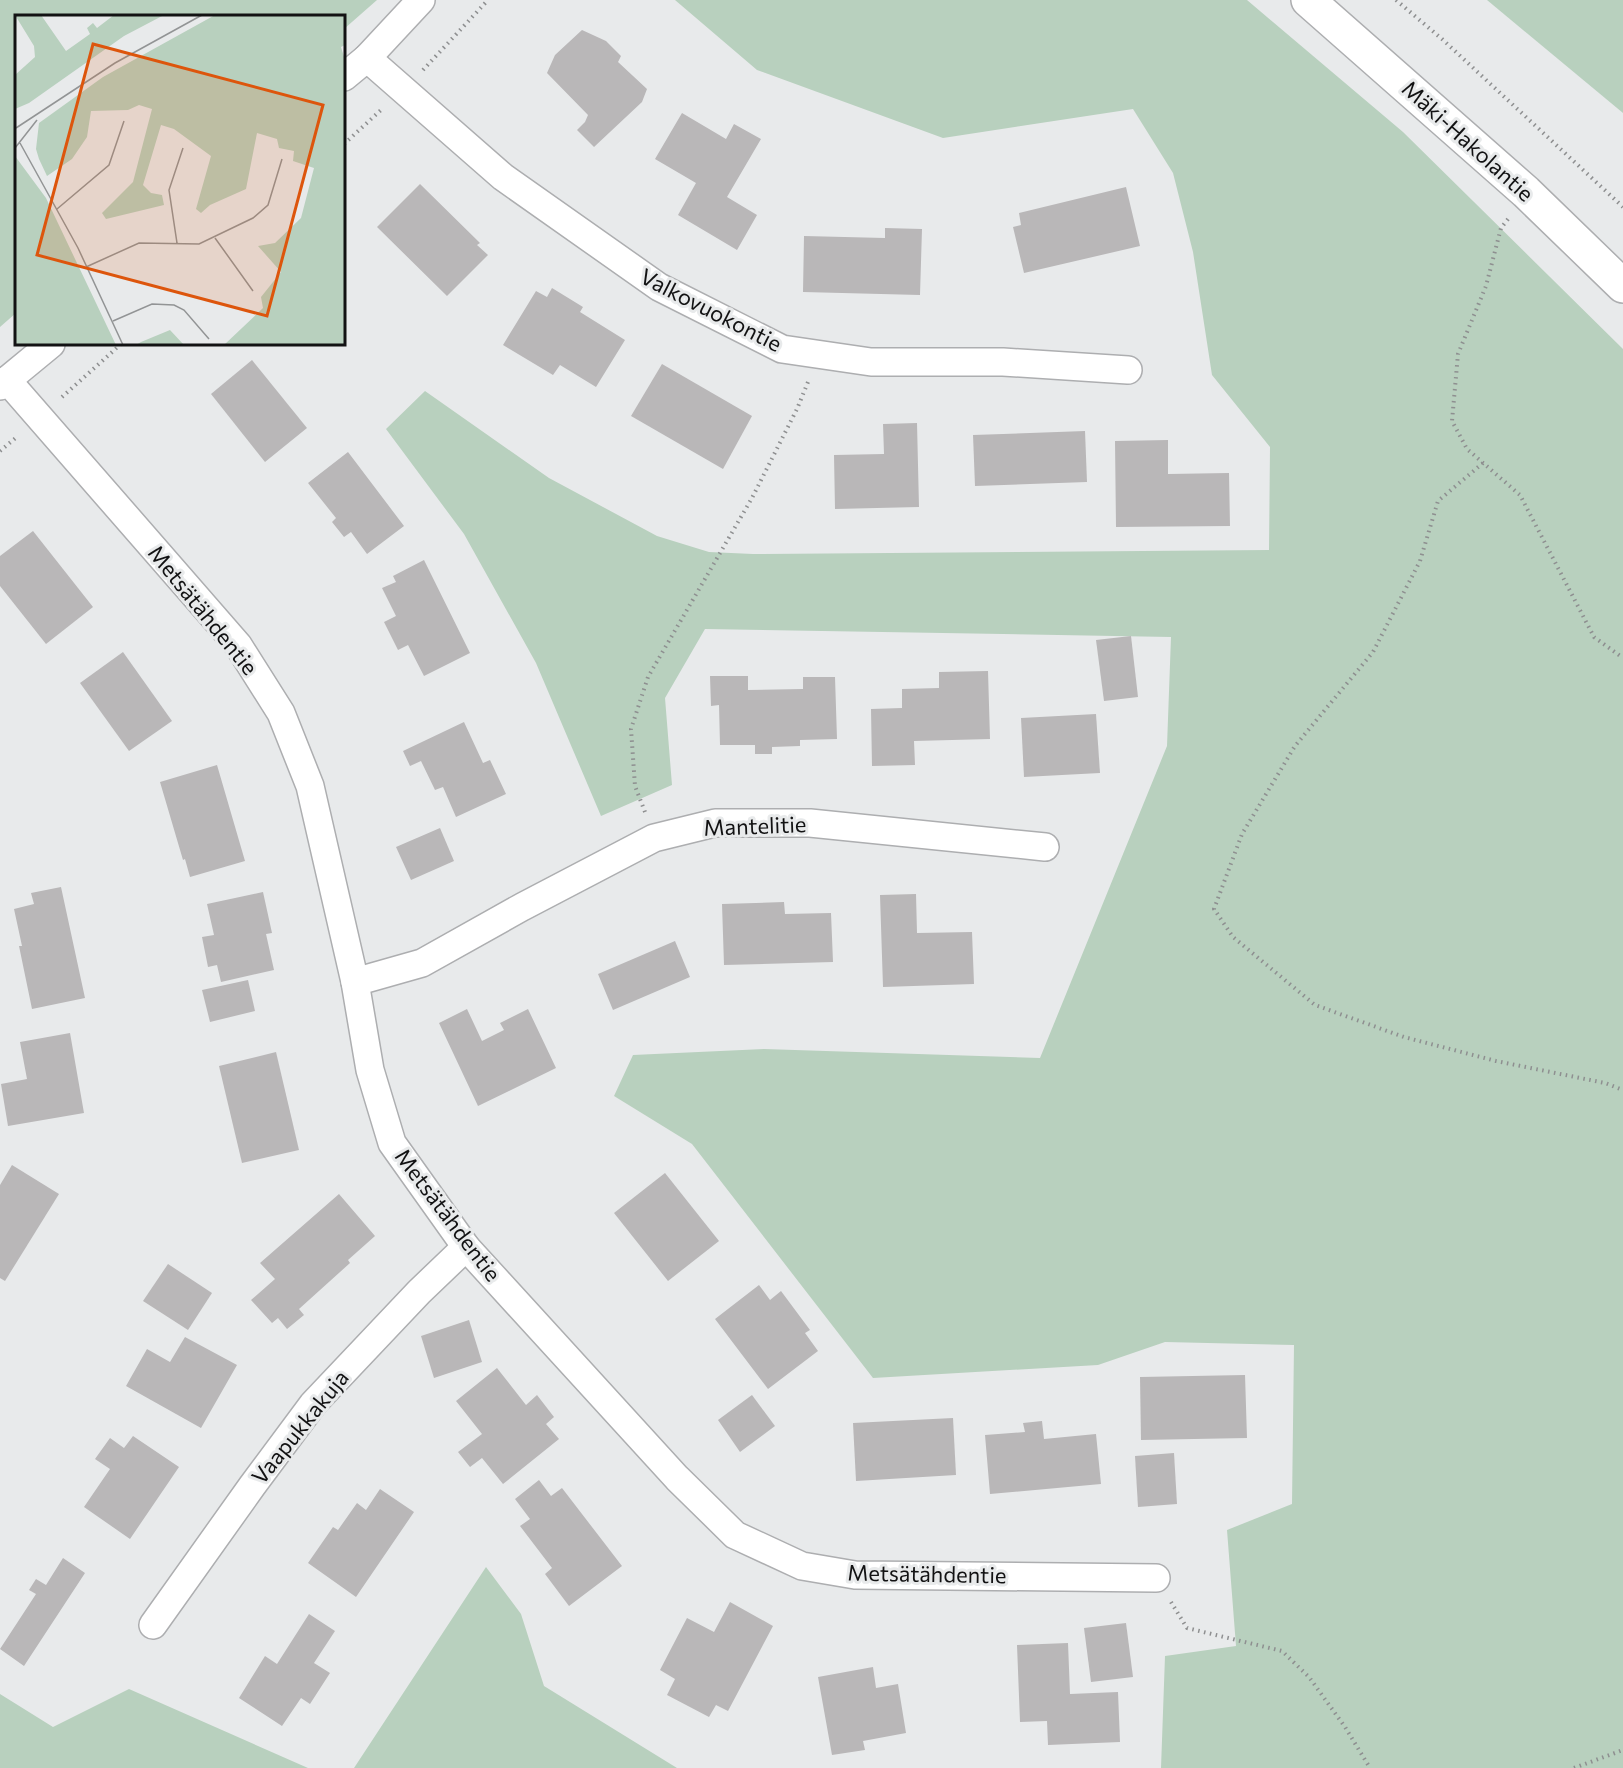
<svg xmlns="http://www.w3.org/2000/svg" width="1623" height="1768" font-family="Commissioner,sans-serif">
<rect width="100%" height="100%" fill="#e8eaeb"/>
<g fill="#b8d0be">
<path d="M0,0H377L344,29V16H16V313L0,327Z"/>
<path d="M675,0H1247L1403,132L1623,349V1768H1161L1165,1656L1236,1646L1227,1530L1292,1504L1294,1345L1165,1342L1098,1365L873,1378L692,1144L614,1096L633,1055L764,1049L1040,1058L1167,746L1171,637L705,629L665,698L672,785L601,816L536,663L464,534L386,429L425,391L549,478L657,536L709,552L753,554L1269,550L1270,447L1212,375L1193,252L1173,173L1133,109L943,138L757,70Z"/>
<path d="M1487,0H1623V113Z"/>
<path d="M486,1567L521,1614L544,1686L677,1768H354Z"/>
<path d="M129,1689L308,1768H0V1694L53,1727Z"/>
</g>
<g fill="#b9b7b8">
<path d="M582,30L606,41L621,56L618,62L647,89L642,102L594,147L577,130L585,122L588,115L547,73L555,55Z"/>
<path d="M682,113L726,139L734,124L761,139L727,197L757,215L737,250L678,215L696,183L655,159Z"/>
<path d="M420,184L480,243L477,245L488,255L447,296L377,227Z"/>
<path d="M1126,187L1140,246L1024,273L1013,227L1021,225L1019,213Z"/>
<path d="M885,228L922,229L920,295L803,292L804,236L885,238Z"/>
<path d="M552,288L583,307L580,312L625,340L596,387L560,365L553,375L503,345L536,291L547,297Z"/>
<path d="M252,360L307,428L265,462L211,394Z"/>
<path d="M662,364L752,416L723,469L631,416Z"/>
<path d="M917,423L919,507L835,509L834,455L884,454L883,424Z"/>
<path d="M1085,431L1087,482L975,486L973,435Z"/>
<path d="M1168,440V474L1229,473L1230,526L1116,527L1115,441Z"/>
<path d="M348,452L404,526L367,554L351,532L344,537L332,522L336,518L308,483Z"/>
<path d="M33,531L93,607L46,644L0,586V556Z"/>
<path d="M424,560L470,653L424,676L408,645L398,650L384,622L396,616L382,588L396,582L393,576Z"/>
<path d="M1131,636L1138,697L1104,701L1096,640Z"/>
<path d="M123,652L172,721L129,751L80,683Z"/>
<path d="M988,671L990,739L914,741L915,765L872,766L871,709L902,708V689L939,688V672Z"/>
<path d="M710,676H748V690L803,689V677H835L837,739L800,740V746L772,747V754H755V745H720L719,705L711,706Z"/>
<path d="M1096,714L1100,773L1024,777L1021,718Z"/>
<path d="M464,722L483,763L490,760L506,794L456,817L443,787L435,790L421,761L410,766L403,751Z"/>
<path d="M217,765L245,861L190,877L185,859L183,860L160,782Z"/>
<path d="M440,828L454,861L411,880L396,847Z"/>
<path d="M61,887L85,998L32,1009L19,946H22L14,909L34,904L31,893Z"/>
<path d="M263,892L272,933L266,934L274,970L221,982L217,965L208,967L202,937L214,935L207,904Z"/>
<path d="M916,894L917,933L972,932L974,984L883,987L880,895Z"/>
<path d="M784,902L785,914L831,913L833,962L724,965L722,904Z"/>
<path d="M675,941L690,977L613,1010L598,974Z"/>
<path d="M248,980L255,1011L210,1022L202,990Z"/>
<path d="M467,1009L482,1041L504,1030L500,1023L528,1009L556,1068L478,1106L439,1023Z"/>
<path d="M70,1033L84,1113L8,1126L1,1084L27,1079L20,1042Z"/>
<path d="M276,1052L299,1150L242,1163L219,1066Z"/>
<path d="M12,1165L59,1194L5,1281L0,1278V1185Z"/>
<path d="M665,1173L719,1241L668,1281L614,1213Z"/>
<path d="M339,1194L375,1236L348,1260L350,1263L299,1309L304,1315L287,1329L278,1318L272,1323L251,1300L275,1279L260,1263Z"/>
<path d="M168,1264L212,1293L188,1330L143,1301Z"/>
<path d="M759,1285L770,1300L781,1291L810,1330L805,1333L818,1351L768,1389L715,1319Z"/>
<path d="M469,1320L482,1362L434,1378L421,1336Z"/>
<path d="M185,1337L237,1365L201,1428L126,1386L147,1349L170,1362Z"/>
<path d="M497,1368L526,1405L537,1395L554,1417L546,1424L559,1439L503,1484L482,1458L470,1467L458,1452L482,1434L456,1401Z"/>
<path d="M1245,1375L1247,1438L1141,1440L1140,1377Z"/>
<path d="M752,1395L775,1426L740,1452L718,1420Z"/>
<path d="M953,1418L956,1475L856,1481L853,1423Z"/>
<path d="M1042,1421L1044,1439L1096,1434L1101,1484L990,1494L985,1435L1025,1432L1023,1423Z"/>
<path d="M133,1436L179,1467L130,1539L84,1507L110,1469L95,1459L110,1438L124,1448Z"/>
<path d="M1174,1453L1177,1504L1138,1507L1135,1456Z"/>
<path d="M539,1480L551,1496L562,1488L622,1566L569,1606L545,1574L552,1568L520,1526L530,1519L515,1499Z"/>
<path d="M380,1489L414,1512L356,1597L308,1563L333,1527L338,1530L357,1503L366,1510Z"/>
<path d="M63,1558L85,1573L24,1666L0,1649L36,1594L29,1590L36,1579L46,1585Z"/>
<path d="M730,1602L773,1626L728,1711L716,1705L709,1717L667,1695L675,1679L660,1670L687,1618L714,1632Z"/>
<path d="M309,1614L335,1631L314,1663L330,1673L310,1704L301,1698L282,1726L239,1698L265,1656L277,1664Z"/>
<path d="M1126,1623L1133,1677L1091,1682L1084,1628Z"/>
<path d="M1068,1643L1070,1694L1118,1692L1120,1742L1048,1745L1047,1721L1020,1722L1017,1645Z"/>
<path d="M873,1667L876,1688L898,1684L906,1733L863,1741L865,1750L832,1755L818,1677Z"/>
</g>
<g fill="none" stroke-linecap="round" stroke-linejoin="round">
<defs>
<g id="street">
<path d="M367,58L503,177L659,287L782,349L871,362H1003L1128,370"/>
<path d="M344,77L367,58L421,0"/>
<path d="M7,380L238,645L281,713L310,786L355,982L370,1070L392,1143L466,1247L677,1478L735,1535L802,1566L855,1575L1156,1578"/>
<path d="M0,386L51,344"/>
<path d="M355,982L422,963L522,907L654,838L715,823H810L1045,847"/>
<path d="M153,1625L252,1486L313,1404L419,1292L466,1247"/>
</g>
<path id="secondary" d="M1308,0L1526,192L1623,286"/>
</defs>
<use href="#street" stroke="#adaeb0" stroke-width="30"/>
<use href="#secondary" stroke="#adaeb0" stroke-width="36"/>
<g stroke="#8e8f90" stroke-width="4" stroke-dasharray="1.5 4.5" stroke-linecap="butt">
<path d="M1396,0L1442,39L1623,207"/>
<path d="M423,70L488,0"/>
<path d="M344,144L381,110"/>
<path d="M1508,219L1501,228L1486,286L1458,354L1452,421L1467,449L1520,495L1594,637L1623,658"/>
<path d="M62,397L121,344"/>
<path d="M0,451L18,436"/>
<path d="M1483,463L1438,501L1420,561L1373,652L1295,746L1242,834L1214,909L1233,937L1315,1005L1404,1037L1496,1061L1605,1083L1623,1090"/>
<path d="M645,812L635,786L631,729L648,677L752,498L797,409L808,382"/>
<path d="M1171,1602L1187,1628L1282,1651L1309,1677L1345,1727L1370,1768"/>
<path d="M1574,1768L1623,1750"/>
</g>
<use href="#street" stroke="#fff" stroke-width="27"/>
<use href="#secondary" stroke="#fff" stroke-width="33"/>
</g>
<g text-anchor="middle" stroke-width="6" stroke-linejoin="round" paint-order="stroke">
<g font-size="22" fill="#121213" stroke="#e8eaeb">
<text transform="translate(1468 141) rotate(42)" y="8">Mäki-Hakolantie</text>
<text transform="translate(711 310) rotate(27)" y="8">Valkovuokontie</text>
<text transform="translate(203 610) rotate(51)" y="8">Metsätähdentie</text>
<text transform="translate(755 826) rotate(-2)" y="8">Mantelitie</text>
<text transform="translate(448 1215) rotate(53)" y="8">Metsätähdentie</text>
<text transform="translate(300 1427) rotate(-51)" y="8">Vaapukkakuja</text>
<text transform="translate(927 1574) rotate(1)" y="8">Metsätähdentie</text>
</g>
</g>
<g transform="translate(15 15)">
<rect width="330" height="330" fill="#e8eaeb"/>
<path d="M0,0H26L51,36L75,19L72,13L78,8L82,13L99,0H149L109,21L14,88L0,94V60L20,42L19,31ZM200,0H330V30L326,32L330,45V330H209L248,293L246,282L266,257L243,231L260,228L286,203L299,153L278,146L279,136L264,133L262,124L242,118L231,174L195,190L186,198L181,194L196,141L159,114L146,110L128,170L136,178L147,180L149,190L91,204L87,198L118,167L137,94L124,90L113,95L76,96L72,122L57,144L32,161L24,144L21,134L24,108L88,62ZM0,141L31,183L101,330H0ZM155,315L169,330H121L126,327Z" fill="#b8d0be"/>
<path fill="none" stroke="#929495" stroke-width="1.5" d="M1,113L100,48L187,0M5,128L63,233L108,330M0,133L22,105M42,194L94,150L109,106M200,223L238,276M162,228L154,175L168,133M71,252L124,228L184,229L238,203L253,190L267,144M98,306L137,289L159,290L169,295L194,324"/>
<path fill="#dd550c" fill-opacity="0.15" stroke="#dd550c" stroke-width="3" d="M78,29L308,90L252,301L22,240Z"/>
<rect width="330" height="330" fill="none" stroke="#121213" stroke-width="3"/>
</g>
</svg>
